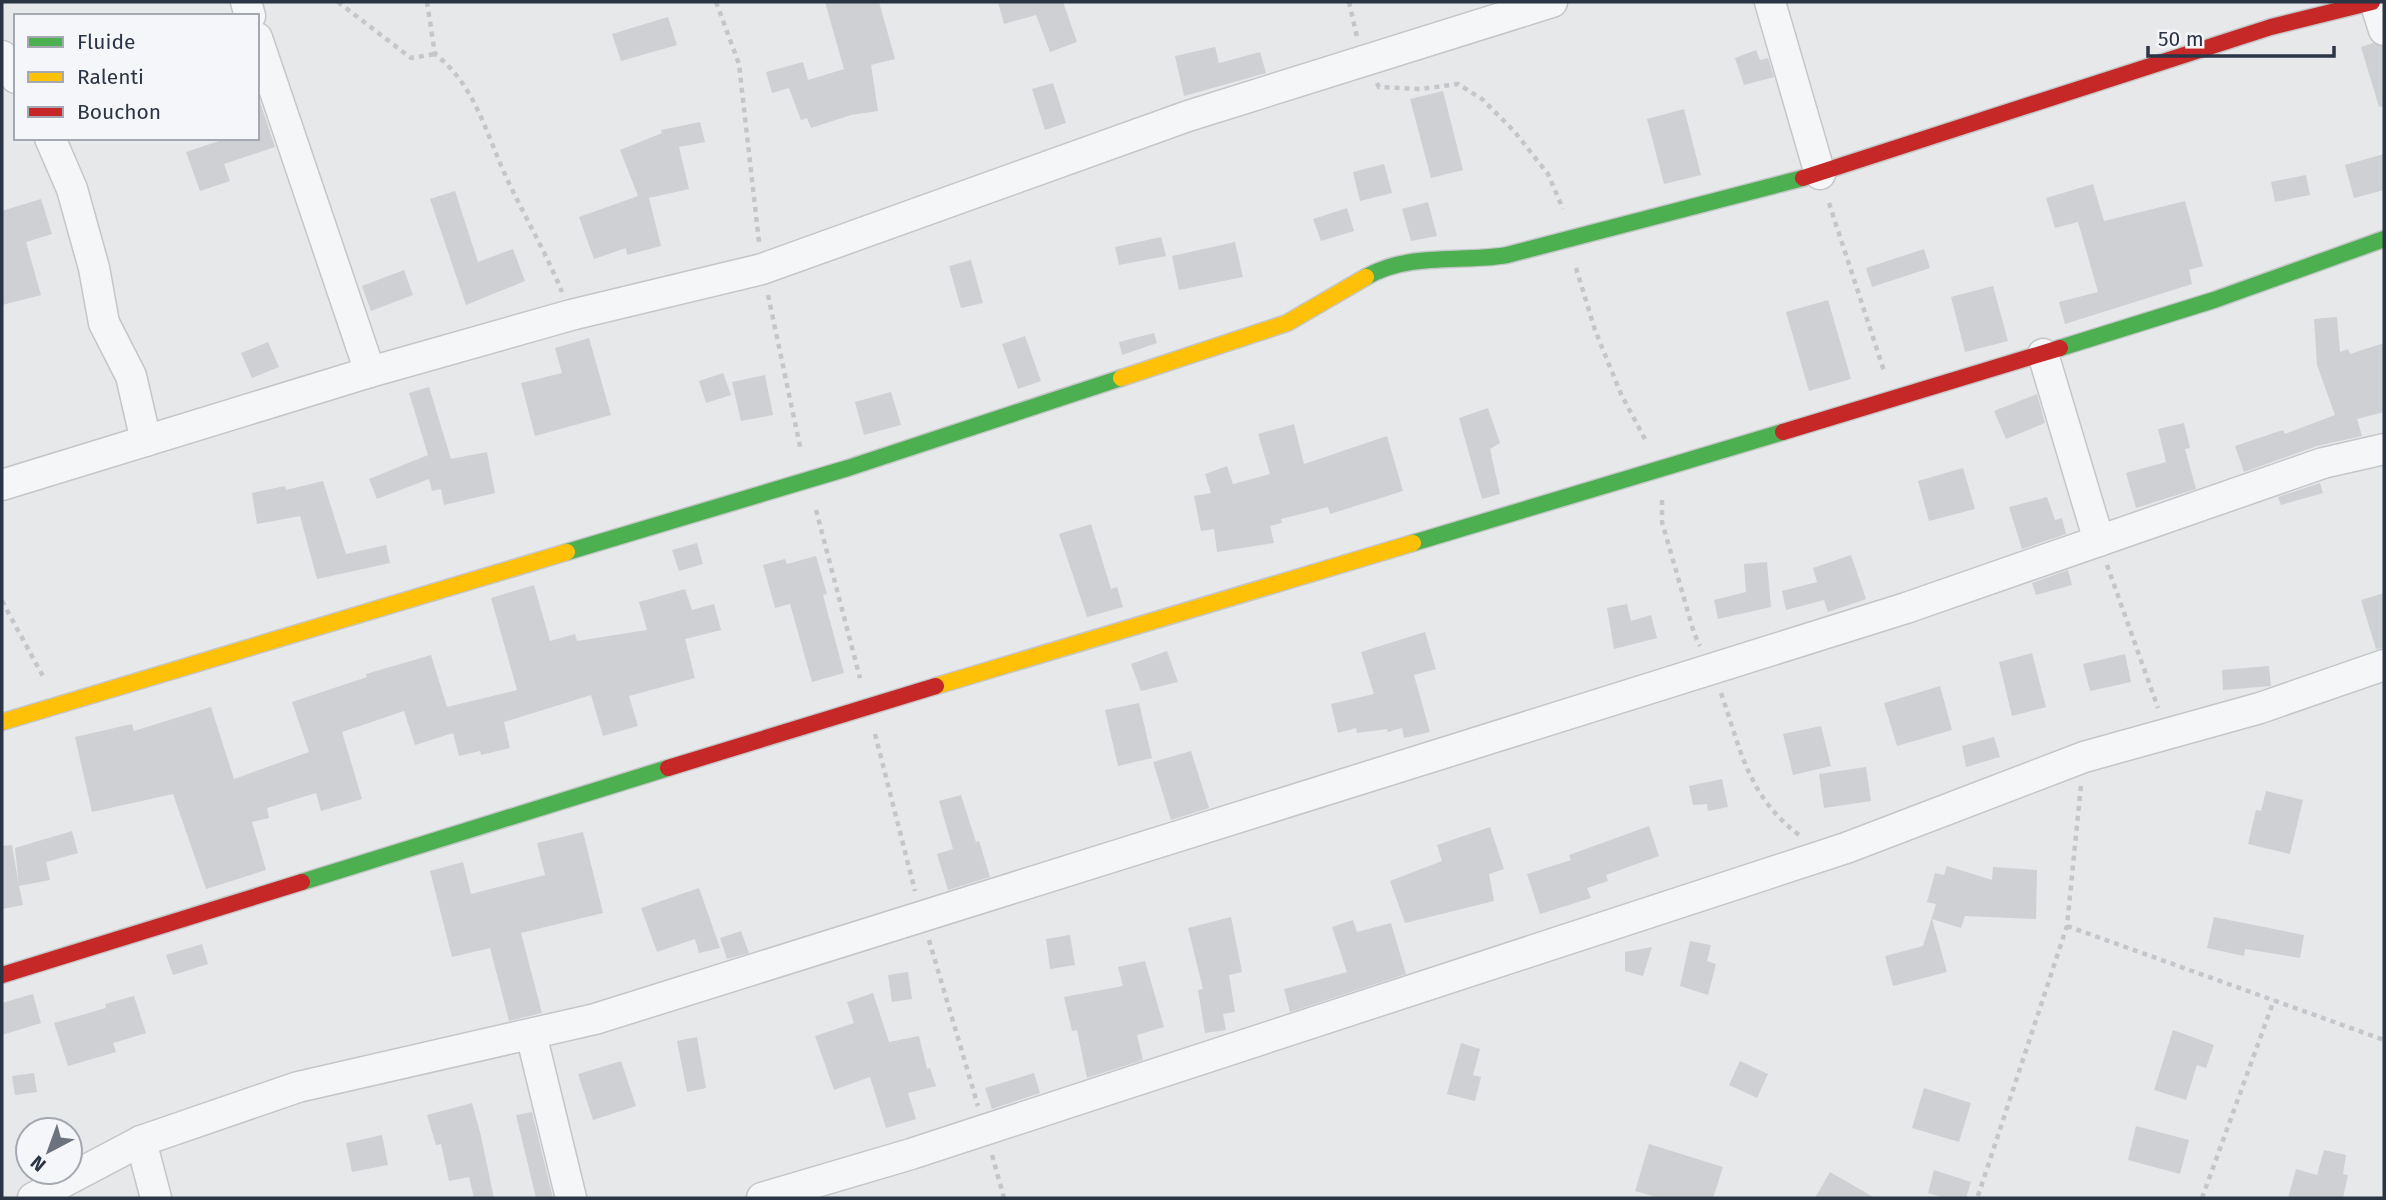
<svg xmlns="http://www.w3.org/2000/svg" width="2386" height="1200" font-family="'Fira Sans',sans-serif">
<rect width="100%" height="100%" fill="#e6e8ea"/>
<g fill="#ced0d3">
<path d="M825,2H879L895,59L871,65L878,111L851,115L811,128L807,118L801,120L789,88L772,93L766,72L803,62L808,80L844,69Z"/>
<path d="M998,2H1063L1077,42L1050,52L1036,15L1004,24Z"/>
<path d="M668,17L677,45L621,61L612,34Z"/>
<path d="M2373,43L2384,47V106L2379,107L2361,47Z"/>
<path d="M1215,47L1219,63L1260,52L1266,73L1184,96L1175,56Z"/>
<path d="M1756,50L1760,60L1768,58L1774,77L1744,85L1735,58Z"/>
<path d="M1053,83L1066,123L1045,130L1032,89Z"/>
<path d="M1443,91L1463,170L1431,178L1410,99Z"/>
<path d="M257,93L275,147L224,164L230,181L200,191L186,152L228,138H257Z"/>
<path d="M1684,109L1701,175L1664,184L1647,119Z"/>
<path d="M700,122L705,142L679,147L689,189L649,198L661,246L627,255L626,248L594,259L579,217L638,196L620,150L662,133L661,130Z"/>
<path d="M2384,154V190L2354,198L2345,165Z"/>
<path d="M1384,164L1392,193L1360,201L1353,172Z"/>
<path d="M2306,175L2310,195L2275,202L2271,182Z"/>
<path d="M2093,184L2104,221L2185,201L2203,266L2189,270L2192,284L2065,324L2059,302L2098,292L2078,222L2055,228L2046,198Z"/>
<path d="M455,191L478,262L513,249L525,281L466,305L430,199Z"/>
<path d="M41,199L52,234L26,242L41,295L2,305V211Z"/>
<path d="M1428,202L1437,236L1411,241L1402,209Z"/>
<path d="M1347,208L1354,231L1321,241L1313,219Z"/>
<path d="M1161,237L1166,256L1119,265L1115,247Z"/>
<path d="M1235,242L1243,277L1179,290L1172,256Z"/>
<path d="M1924,249L1930,268L1872,287L1866,268Z"/>
<path d="M971,260L983,303L961,308L949,266Z"/>
<path d="M404,270L413,295L371,311L362,286Z"/>
<path d="M1993,286L2008,341L1965,352L1951,297Z"/>
<path d="M1828,300L1851,379L1809,391L1786,312Z"/>
<path d="M2337,317L2340,352L2348,349L2350,354L2384,343V412L2357,419L2362,436L2317,446L2244,472L2235,446L2283,430L2285,434L2335,415L2317,365L2314,319Z"/>
<path d="M1154,333L1157,343L1122,355L1119,342Z"/>
<path d="M1025,336L1041,381L1018,389L1002,344Z"/>
<path d="M589,338L611,415L535,436L521,383L562,373L555,348Z"/>
<path d="M268,342L279,367L252,378L241,353Z"/>
<path d="M723,373L731,395L706,403L699,381Z"/>
<path d="M765,375L773,415L741,421L732,382Z"/>
<path d="M429,387L451,459L487,452L495,493L444,505L441,489L432,491L429,479L377,499L369,479L428,455L409,393Z"/>
<path d="M891,392L901,425L864,435L855,402Z"/>
<path d="M2037,394L2045,423L2006,439L1994,411Z"/>
<path d="M1488,408L1500,443L1490,449L1500,494L1482,499L1459,418Z"/>
<path d="M2184,423L2190,448L2185,449L2196,489L2136,508L2126,473L2166,462L2158,429Z"/>
<path d="M1294,424L1304,464L1387,436L1403,491L1330,514L1328,507L1281,519L1282,523L1270,526L1274,543L1217,552L1214,529L1201,531L1194,496L1211,493L1205,474L1227,466L1233,484L1270,474L1258,434Z"/>
<path d="M1963,468L1975,509L1929,521L1918,481Z"/>
<path d="M323,481L346,554L386,545L390,563L317,579L300,516L257,524L252,493L285,486L286,490Z"/>
<path d="M2320,483L2323,493L2281,505L2278,497Z"/>
<path d="M2047,497L2055,520L2062,518L2066,534L2022,549L2009,507Z"/>
<path d="M1091,524L1111,589L1117,587L1123,607L1087,617L1059,534Z"/>
<path d="M697,543L703,564L679,571L672,550Z"/>
<path d="M1851,555L1866,599L1828,612L1824,600L1786,610L1782,591L1817,582L1813,568Z"/>
<path d="M816,556L827,594L823,595L844,673L812,682L790,604L775,608L763,565L785,559L787,564Z"/>
<path d="M1767,562L1771,607L1718,619L1714,600L1746,592L1744,564Z"/>
<path d="M2068,570L2072,585L2036,595L2032,583Z"/>
<path d="M534,585L550,641L575,634L577,641L647,630L639,602L685,589L692,610L714,604L721,630L685,639L695,678L629,696L638,726L603,736L591,695L504,722L510,748L481,755L480,751L459,756L453,733L415,745L404,711L342,732L362,799L321,811L316,793L267,808L269,818L252,822L266,870L206,889L173,794L92,812L75,737L132,724L134,731L211,707L234,779L309,752L292,702L367,677L366,674L431,655L447,707L517,690L491,598Z"/>
<path d="M2384,593V648L2376,649L2361,600Z"/>
<path d="M1627,604L1631,621L1651,615L1657,638L1614,649L1607,608Z"/>
<path d="M1425,632L1436,669L1414,675L1430,732L1404,738L1402,728L1388,732L1387,729L1357,733L1356,728L1338,733L1331,704L1374,694L1361,652Z"/>
<path d="M1167,651L1178,682L1141,691L1131,664Z"/>
<path d="M2032,653L2046,707L2012,716L1999,662Z"/>
<path d="M2125,654L2131,682L2090,691L2083,664Z"/>
<path d="M2269,666L2271,686L2223,690L2222,670Z"/>
<path d="M1940,686L1952,730L1897,746L1884,703Z"/>
<path d="M1139,703L1152,758L1118,766L1105,710Z"/>
<path d="M1821,726L1831,766L1793,775L1783,734Z"/>
<path d="M1994,737L2000,757L1966,767L1962,746Z"/>
<path d="M1191,751L1209,808L1171,820L1153,762Z"/>
<path d="M1866,767L1871,801L1824,808L1819,774Z"/>
<path d="M1722,779L1728,807L1708,811L1707,804L1693,805L1689,786Z"/>
<path d="M2266,791L2303,800L2290,854L2248,844L2256,810L2261,811Z"/>
<path d="M961,795L976,842L979,841L990,877L948,890L937,854L953,849L939,801Z"/>
<path d="M1649,826L1659,856L1606,875L1608,881L1587,888L1591,898L1540,914L1527,874L1571,860L1569,855Z"/>
<path d="M1490,827L1504,869L1489,874L1494,901L1405,923L1390,881L1442,861L1437,845Z"/>
<path d="M72,831L78,853L46,862L50,880L19,886L23,905L2,909V846L12,845L19,886L15,848Z"/>
<path d="M583,832L603,913L521,933L542,1013L509,1021L490,948L452,957L430,871L463,862L471,894L545,875L537,843Z"/>
<path d="M1947,866L1992,880L1993,867L2037,870L2036,919L1965,916L1961,928L1932,919L1947,972L1893,986L1885,956L1923,946L1936,904L1927,902L1935,873L1944,875Z"/>
<path d="M699,888L720,948L699,953L695,939L657,952L641,908Z"/>
<path d="M1231,917L1242,972L1229,975L1235,1012L1223,1014L1226,1030L1205,1033L1198,990L1203,989L1188,928Z"/>
<path d="M2214,917L2304,935L2300,958L2245,949L2244,956L2207,948Z"/>
<path d="M1353,920L1357,932L1391,923L1406,974L1290,1012L1284,989L1347,972L1332,927Z"/>
<path d="M741,931L749,953L727,959L720,938Z"/>
<path d="M1070,935L1075,965L1050,969L1046,939Z"/>
<path d="M1690,941L1711,945L1707,961L1716,964L1708,995L1680,986Z"/>
<path d="M202,944L208,964L173,975L166,955Z"/>
<path d="M1652,947L1643,976L1625,971V952Z"/>
<path d="M1145,961L1164,1027L1137,1035L1143,1060L1087,1078L1077,1030L1072,1031L1064,997L1123,986L1118,967Z"/>
<path d="M908,972L912,999L892,1002L888,975Z"/>
<path d="M873,993L889,1042L919,1036L927,1069L930,1068L936,1086L908,1093L916,1119L886,1128L870,1077L834,1090L815,1036L854,1023L847,1002Z"/>
<path d="M33,994L41,1023L2,1035V1003Z"/>
<path d="M134,996L146,1033L113,1043L116,1052L68,1066L54,1023L106,1008L105,1004Z"/>
<path d="M2173,1030L2214,1045L2206,1068L2197,1065L2186,1100L2154,1090Z"/>
<path d="M697,1037L706,1088L687,1092L677,1041Z"/>
<path d="M1461,1043L1480,1049L1473,1075L1481,1077L1475,1101L1447,1094Z"/>
<path d="M621,1061L636,1106L593,1120L578,1074Z"/>
<path d="M1740,1061L1768,1074L1757,1098L1729,1085Z"/>
<path d="M34,1073L37,1092L15,1095L12,1076Z"/>
<path d="M1034,1073L1040,1093L992,1109L985,1088Z"/>
<path d="M1924,1088L1971,1103L1959,1142L1912,1128Z"/>
<path d="M472,1103L480,1132L494,1198H474L469,1177L449,1181L441,1144L436,1145L427,1115Z"/>
<path d="M532,1112L553,1198H536L516,1115Z"/>
<path d="M2136,1126L2189,1140L2180,1174L2128,1160Z"/>
<path d="M382,1135L388,1165L352,1172L346,1143Z"/>
<path d="M1649,1144L1723,1167L1713,1198H1659L1635,1191Z"/>
<path d="M2324,1150L2346,1155L2343,1174L2348,1175L2343,1198H2288L2296,1169L2317,1175Z"/>
<path d="M1934,1170L1971,1182L1966,1198H1945L1928,1193Z"/>
<path d="M1830,1172L1875,1198H1815Z"/>
</g>
<g fill="none" stroke-linecap="round" stroke-linejoin="round">
<defs>
<g id="street">
<path d="M246,2L250,16"/>
<path d="M1770,2L1820,174"/>
<path d="M2375,2L2384,30"/>
<path d="M257,38L370,372"/>
<path d="M2,56L16,78"/>
<path d="M50,138L72,189L94,268L104,323L131,376L146,441"/>
<path d="M2043,354L2099,541"/>
<path d="M2,485L370,372L571,315L762,269L1188,116L1552,2"/>
<path d="M531,1034L571,1198"/>
<path d="M141,1141L156,1198"/>
<path d="M33,1198L141,1141L298,1087L595,1019L1906,608L2323,463L2384,449"/>
<path d="M762,1198L911,1154L1846,848L2084,757L2260,708L2384,665"/>
</g>
<g id="fast">
<path d="M1366,277C1409,252 1460,263 1507,255L1803,178"/>
<path d="M2060,348L2214,300L2384,239"/>
<path d="M1413,543L1783,432"/>
<path d="M567,552L848,468L1121,378"/>
<path d="M302,882L668,768"/>
</g>
<g id="slow">
<path d="M1121,378L1287,323L1366,277"/>
<path d="M936,686L1413,543"/>
<path d="M2,722L567,552"/>
</g>
<g id="jam">
<path d="M1803,178L2271,27L2372,2"/>
<path d="M1783,432L2060,348"/>
<path d="M668,768L936,686"/>
<path d="M2,975L302,882"/>
</g>
</defs>
<use href="#street" stroke="#c4c6c8" stroke-width="33"/>
<use href="#fast" stroke="#c4c6c8" stroke-width="19"/>
<use href="#slow" stroke="#c4c6c8" stroke-width="19"/>
<use href="#jam" stroke="#c4c6c8" stroke-width="19"/>
<g stroke="#c5c6ca" stroke-width="4.5" stroke-dasharray="5 5" stroke-linecap="butt">
<path d="M338,2L411,58L435,54"/>
<path d="M427,2L435,54C476,86 486,134 507,179C525,217 546,253 562,292"/>
<path d="M716,2L739,64L759,242"/>
<path d="M1349,2L1357,37"/>
<path d="M1377,83L1379,87L1420,89L1458,84L1482,99L1514,131L1548,174L1563,209"/>
<path d="M1829,203L1884,371"/>
<path d="M1576,268L1595,330L1621,394L1646,441"/>
<path d="M768,295L801,451"/>
<path d="M1662,500V522L1694,633L1700,646"/>
<path d="M816,510L860,678"/>
<path d="M2107,565L2158,708"/>
<path d="M2,601L45,680"/>
<path d="M1721,693C1741,750 1747,795 1799,835"/>
<path d="M875,734L915,891"/>
<path d="M2067,926L2384,1040"/>
<path d="M929,940L978,1106"/>
<path d="M992,1155L1004,1198"/>
<path d="M1978,1196L2067,926L2081,785"/>
<path d="M2202,1198L2274,1000"/>
</g>
<use href="#street" stroke="#f5f6f7" stroke-width="30"/>
<use href="#fast" stroke="#4caf50" stroke-width="16"/>
<use href="#slow" stroke="#ffc107" stroke-width="16"/>
<use href="#jam" stroke="#c62828" stroke-width="16"/>
</g>
<rect width="2386" height="1200" fill="none" stroke="#2b3445" stroke-width="7"/>
<rect x="14" y="14" width="245" height="126" fill="#f4f6f9" stroke="#a4a8b1" stroke-width="2"/>
<rect x="28" y="37" width="35" height="10" fill="#4caf50" stroke="#a4a8b1" stroke-width="2"/>
<text x="77" y="49" font-size="21" fill="#2b3445">Fluide</text>
<rect x="28" y="72" width="35" height="10" fill="#ffc107" stroke="#a4a8b1" stroke-width="2"/>
<text x="77" y="84" font-size="21" fill="#2b3445">Ralenti</text>
<rect x="28" y="107" width="35" height="10" fill="#c62828" stroke="#a4a8b1" stroke-width="2"/>
<text x="77" y="119" font-size="21" fill="#2b3445">Bouchon</text>
<g transform="translate(49 1151) rotate(221)"><circle r="33" fill="#f4f6f9" stroke="#a4a8b1" stroke-width="2"/>
<path d="M0-5L12 26L0 18L-12 26Z" fill="#6c737f"/>
<text y="-10" font-size="19" font-weight="bold" text-anchor="middle" fill="#2b3445">N</text>
</g>
<path d="M2148 46v10h186v-10" fill="none" stroke="#2b3445" stroke-width="3.5"/>
<text x="2158" y="46" font-size="21" fill="#2b3445" stroke="#f4f6f9" stroke-width="5" paint-order="stroke">50 m</text>
</svg>
